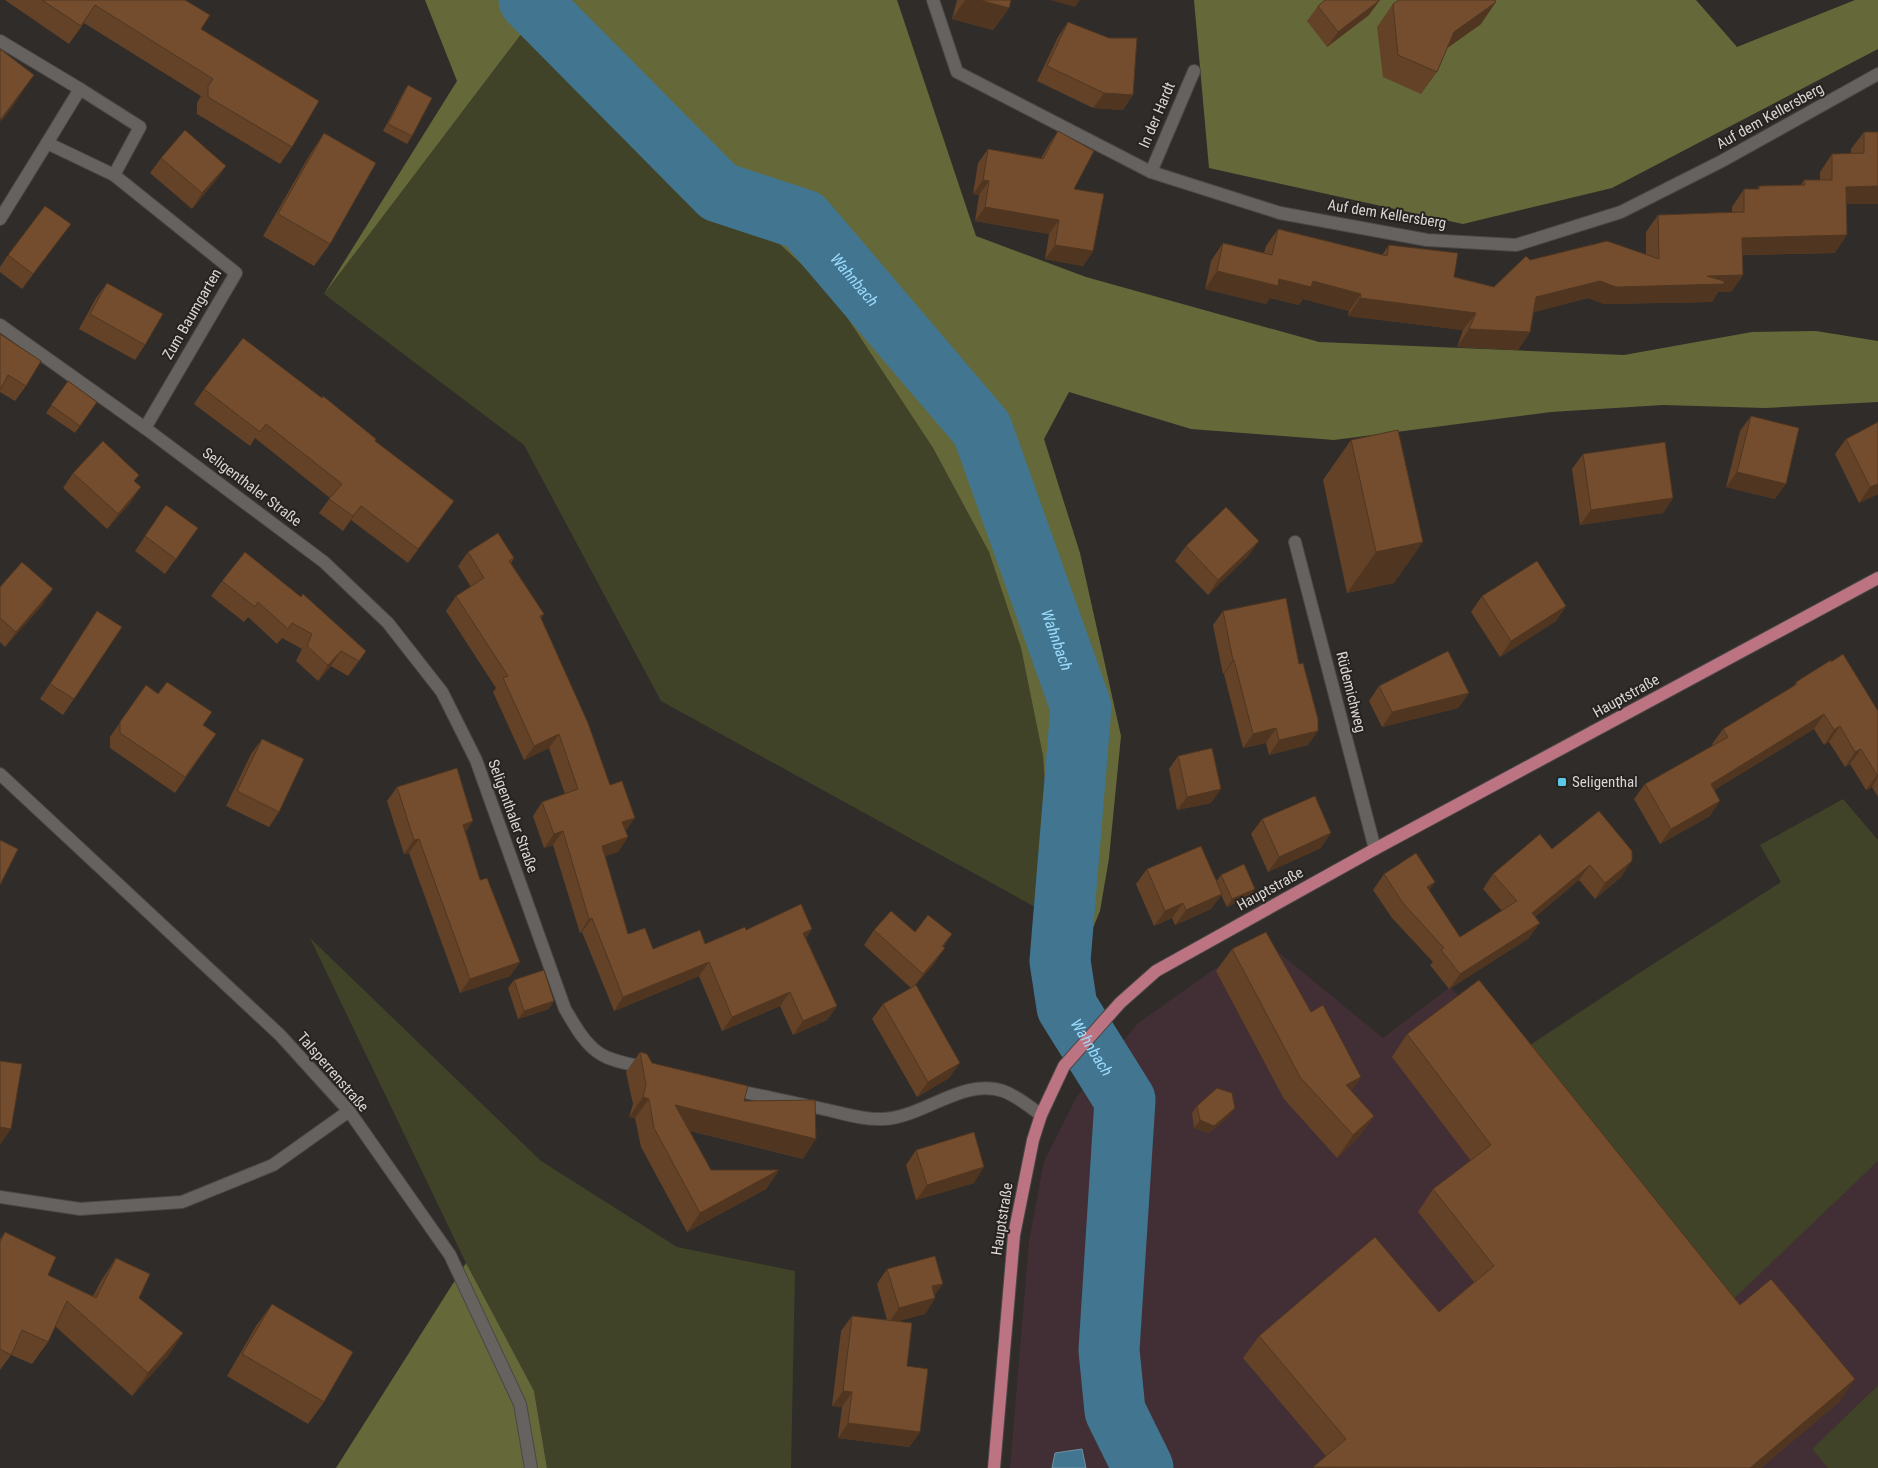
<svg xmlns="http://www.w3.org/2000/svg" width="1878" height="1468" font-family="'Roboto Condensed',sans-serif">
<rect width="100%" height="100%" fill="#302c2a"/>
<path fill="#422e35" d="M1260,937L1383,1038L1450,987L1515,1055L1722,1309L1878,1161V1385L1812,1449L1828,1468H1010L1029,1241L1044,1161L1076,1098L1138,1023Z"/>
<g fill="#404327">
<path d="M547,0H552L653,126L829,290L933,448L989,552L1021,648L1043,756L1055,918L661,701L524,445L324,294Z"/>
<path d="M1843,799L1878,840V1161L1722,1310L1515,1055L1633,977L1781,882L1760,845Z"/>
<path d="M310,938L541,1161L677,1247L795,1271L791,1468H547L534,1391L466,1263Z"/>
<path d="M1878,1385V1468H1828L1812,1449Z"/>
</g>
<g fill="#656939">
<path d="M425,0H547L324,294L457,81Z"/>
<path d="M552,0H897L976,236L1086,277L1319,342L1624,355L1752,332L1816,331L1878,341V402L1765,408L1663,405L1551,412L1334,440L1191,429L1069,392L1044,439L1080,553L1121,736L1109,858L1100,911L1072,978L1055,918L1043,756L1021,648L989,552L933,448L829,290L653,126Z"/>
<path d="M1194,0H1696L1737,47L1855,0H1878V49L1612,188L1463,224L1209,168Z"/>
<path d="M466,1263L534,1391L547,1468H336Z"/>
</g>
<path fill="#427590" stroke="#6f92a4" d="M1082,1449L1086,1468H1052L1055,1453Z"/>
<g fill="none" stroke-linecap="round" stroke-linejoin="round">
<path stroke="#427590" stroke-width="61" id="s1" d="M529,0L719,192L804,220L982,429L1081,707L1060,961L1067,1007L1125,1100L1109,1350L1115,1411L1143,1468"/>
<defs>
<g id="minor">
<path d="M933,0L957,72L1151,172L1280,213L1427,240L1516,245L1621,212L1722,161L1878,74"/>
<path d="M0,41L80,89L47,143"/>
<path d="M80,89L140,127L114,175"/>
<path d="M1151,172L1194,71"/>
<path d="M0,219L47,143L114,175L236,273L145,428"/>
<path d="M0,325L145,428L324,562L388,623L442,692L476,760L565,1009C574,1024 584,1043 599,1053C612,1062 632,1064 647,1068"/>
<path d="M1295,542L1375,849"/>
<path d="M0,774L280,1035L349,1111L450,1255L520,1404L531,1468"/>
<path d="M730,1089C761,1096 792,1102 823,1109C842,1113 863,1120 883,1119C922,1118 964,1077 1003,1091C1017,1096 1029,1106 1041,1115"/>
<path d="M0,1197L80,1209L182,1202L273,1165L349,1111"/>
</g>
<path id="major" d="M994,1468L1014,1235L1033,1140L1041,1115L1064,1066L1120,1003L1156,971L1375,849L1878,578"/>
</defs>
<use href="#minor" stroke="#4a4745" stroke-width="14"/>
<use href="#major" stroke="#4a4745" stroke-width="14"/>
<use href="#minor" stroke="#66625f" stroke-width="12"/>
<use href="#major" stroke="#bc7482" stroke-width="12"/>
</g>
<g fill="#634228">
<path d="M5,0H185L201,29L292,147L280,164L197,114V103L201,96L84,23L69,44Z"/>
<path d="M957,0H1011L1009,8L993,30L952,19Z"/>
<path d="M1393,4L1481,24L1447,48L1437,72L1421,94L1383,77L1377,27Z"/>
<path d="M1318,6L1369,15L1327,47L1307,21Z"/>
<path d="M1068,22L1123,110L1093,108L1037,81L1058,37Z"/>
<path d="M408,85L412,136L407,144L383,131L403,93Z"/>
<path d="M1058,131L1074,189L1093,251L1083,266L1045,259L1049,234L975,221L979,195L973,194L978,163L988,149L1041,158L1048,146Z"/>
<path d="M1864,132H1878V204H1846L1835,253L1743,255V275L1731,292H1718L1712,302L1604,304L1588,298L1533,312L1530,332L1518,350L1457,347L1463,330L1348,316L1349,311L1303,299L1299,305L1270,298L1266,304L1205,289L1211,261L1223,243L1264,253L1266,246L1278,229L1382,255L1389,245L1454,277L1494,287L1530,260L1646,255V232L1658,215L1732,212V207L1744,189H1757L1759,186L1801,185L1804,180H1820V172L1832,154H1851V149Z"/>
<path d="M324,133L330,244L314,266L263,236L309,156Z"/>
<path d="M161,158L226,166L215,181L192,209L150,173Z"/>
<path d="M71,224L22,289L0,272V267L8,255Z"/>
<path d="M107,283L145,345L135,360L79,329L96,298Z"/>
<path d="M0,334L26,386L15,401L0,392Z"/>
<path d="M68,381L97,402L75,433L46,413Z"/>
<path d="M204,389L375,441L444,515L408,563L351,520L343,531L319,513L330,498L255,438L250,446L194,404Z"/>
<path d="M1751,416L1775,499L1726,487L1740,431Z"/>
<path d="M1846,439L1878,494L1859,503L1835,454Z"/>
<path d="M1351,440L1394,583L1347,593L1323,480Z"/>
<path d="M1583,454L1673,498L1663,513L1580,525L1572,469Z"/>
<path d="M73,473L131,502L107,529L63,488Z"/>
<path d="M166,505L198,528L165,574L135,551Z"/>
<path d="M1259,541L1248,556L1208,595L1175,561L1186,546Z"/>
<path d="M468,552L514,558L511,563L544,614L541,618L628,837L618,852L605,856L628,934L653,949L705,944L746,930L812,929L806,938L837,1006L827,1020L793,1035L780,1006L722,1031L699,976L614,1011L582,932L580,933L553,845L544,848L533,816L542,802L565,794L549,748L524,760L493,692L496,688L446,611L456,596L471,587L458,566Z"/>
<path d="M222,581L366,651L348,676L331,666L318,681L296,661L302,649L282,638L277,644L248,617L244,622L211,596Z"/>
<path d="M0,587L43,604L5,647L0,642Z"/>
<path d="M1482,596L1566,606L1556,621L1500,657L1471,612Z"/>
<path d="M97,611L122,627L63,715L40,699Z"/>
<path d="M1223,611L1308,745L1269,755L1266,743L1243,748L1224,674H1223L1213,625Z"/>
<path d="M1796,682L1878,711V797L1872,787L1866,790L1850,764L1845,767L1829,742L1824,745L1814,729L1714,790L1710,816L1660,844L1634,799L1645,784L1713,745L1712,744L1723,729L1793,687Z"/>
<path d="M146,685L216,734L175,793L110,748V737Z"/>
<path d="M1379,686L1469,693L1458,708L1382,727L1369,701Z"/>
<path d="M262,739L279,812L269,827L226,806L251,754Z"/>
<path d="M1178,756L1211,803L1177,810L1169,769Z"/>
<path d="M397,787L466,832L480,880L520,962L510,976L460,993L409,853L404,854L387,801Z"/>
<path d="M1262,819L1321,848L1268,872L1251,834Z"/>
<path d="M1552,849L1621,877L1595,899L1579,880L1535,917L1529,938L1449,989L1430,965L1433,962L1392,918L1373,890L1384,874L1435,882L1429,890L1460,937L1502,911L1483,889L1493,874Z"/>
<path d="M1147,869L1216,882L1221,875L1250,896L1227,907L1221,895L1211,909L1175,925L1172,918L1154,926L1136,884Z"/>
<path d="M874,930L952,934L943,947L934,964L915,985L949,1078L917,1097L872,1019L883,1004L911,988L864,945Z"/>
<path d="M1232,949L1311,1012L1361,1077L1351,1091L1374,1116L1358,1138L1337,1158L1284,1099L1216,971Z"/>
<path d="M514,980L549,1009L518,1019L508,988Z"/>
<path d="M1407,1034L1740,1305L1840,1401L1761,1468H1313L1326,1456L1243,1358L1259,1336L1439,1312L1474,1282L1418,1212L1433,1189L1471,1161L1392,1057Z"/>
<path d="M640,1052L652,1063L744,1101L803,1159L690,1131L711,1170H779L766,1189L687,1232L641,1147L635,1118L629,1117L633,1104L626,1072Z"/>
<path d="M1197,1106L1229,1116L1209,1133L1194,1128L1192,1113Z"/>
<path d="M916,1150L974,1183L916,1200L906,1165Z"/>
<path d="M5,1232L48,1275L93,1296L101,1281L116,1258L139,1298L183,1333L168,1356L132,1396L55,1326L48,1342L32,1364L11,1355L0,1370V1239Z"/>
<path d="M887,1269L934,1295L935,1298L925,1314L897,1321L907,1366L920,1432L909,1447L838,1438L842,1407L832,1406L841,1331L852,1316L887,1320L877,1284Z"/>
<path d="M272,1304L324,1402L308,1424L227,1376L256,1326Z"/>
</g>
<g fill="#503620">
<path d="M965,0H979L1009,8L993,30L952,19Z"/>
<path d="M1050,0H1080L1075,7Z"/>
<path d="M1380,0L1369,15L1327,47L1338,32Z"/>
<path d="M1496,2L1481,24L1439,54L1454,32Z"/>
<path d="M34,75L11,109L0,123L1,119Z"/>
<path d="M1104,93L1133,95L1123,110L1093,108Z"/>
<path d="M226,166L215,181L192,209L202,193Z"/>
<path d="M983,180L989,181L979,195L973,194Z"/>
<path d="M1878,186V204H1834L1846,187Z"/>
<path d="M985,207L1059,220L1049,234L975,221Z"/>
<path d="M71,224L60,239L22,289L33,274Z"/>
<path d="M1847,235L1835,253L1730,255L1742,238Z"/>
<path d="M1055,245L1093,251L1083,266L1045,259Z"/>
<path d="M1217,271L1279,279L1313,281L1361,294L1349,311L1303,299L1299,305L1270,298L1266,304L1205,289Z"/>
<path d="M1743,275L1731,292H1718L1712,302L1604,304L1588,298L1524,315L1536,297L1600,281L1707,276Z"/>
<path d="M1360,298L1476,313L1463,330L1348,316Z"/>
<path d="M1469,329L1530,332L1518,350L1457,347Z"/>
<path d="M1737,472L1786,484L1775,499L1726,487Z"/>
<path d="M1878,484V494L1859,503L1870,487Z"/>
<path d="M141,487L131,502L107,529L118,514Z"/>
<path d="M1673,498L1663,513L1580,525L1591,510Z"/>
<path d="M454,501L444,515L408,563L418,549Z"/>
<path d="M361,506L351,520L343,531L353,516Z"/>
<path d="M1259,541L1248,556L1208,595L1218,580Z"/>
<path d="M1423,542L1394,583L1347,593L1376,552Z"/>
<path d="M53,589L43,604L5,647L16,632Z"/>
<path d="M1566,606L1556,621L1500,657L1511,641Z"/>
<path d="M341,651L331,666L318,681L328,665Z"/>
<path d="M1233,660H1234L1224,674H1223Z"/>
<path d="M1469,693L1458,708L1382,727L1392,712Z"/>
<path d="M1824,714L1814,729L1700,799L1711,784Z"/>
<path d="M1840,726L1829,742L1824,745L1834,730Z"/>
<path d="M1276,728L1266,743L1243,748L1253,734Z"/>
<path d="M1318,731L1308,745L1269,755L1279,740Z"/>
<path d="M559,734L549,748L524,760L534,746Z"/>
<path d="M1861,749L1850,764L1845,767L1855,752Z"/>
<path d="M1878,774V777L1872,787L1866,790Z"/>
<path d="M1221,789L1211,803L1177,810L1187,797Z"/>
<path d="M1720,801L1710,816L1660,844L1671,829Z"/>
<path d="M635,818L625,832L622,822Z"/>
<path d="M473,821L463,836V825Z"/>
<path d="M563,831L553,845L544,848L554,834Z"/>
<path d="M1331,833L1321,848L1268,872L1279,857Z"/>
<path d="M628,837L618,852L592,860L602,846Z"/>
<path d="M419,839L409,853L404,854L414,840Z"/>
<path d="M1632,861L1621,877L1595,899L1605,883Z"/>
<path d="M1590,865L1579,880L1522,928L1532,913Z"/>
<path d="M1435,882L1424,897L1427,887Z"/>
<path d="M1255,889L1250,896L1227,907L1232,899Z"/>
<path d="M1222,894L1211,909L1175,925L1186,910Z"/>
<path d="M1183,903L1172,918L1154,926L1165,911Z"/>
<path d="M592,918L582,932L580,933L589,919Z"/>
<path d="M1540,923L1529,938L1449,989L1460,974Z"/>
<path d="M812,929L802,943L803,933Z"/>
<path d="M945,948L934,964L912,989L923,974Z"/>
<path d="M520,962L510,976L460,993L470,979Z"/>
<path d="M709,962L699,976L614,1011L623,997Z"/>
<path d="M790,992L780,1006L722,1031L732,1017Z"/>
<path d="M554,1001L549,1009L518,1019L524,1011Z"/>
<path d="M837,1006L827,1020L793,1035L803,1021Z"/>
<path d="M960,1063L949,1078L917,1097L928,1082Z"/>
<path d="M1361,1077L1346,1099V1085Z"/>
<path d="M643,1097L649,1099L635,1118L629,1117Z"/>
<path d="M675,1105L816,1139L803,1159L662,1124Z"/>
<path d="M1235,1108L1229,1116L1209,1133L1194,1128L1200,1120Z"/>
<path d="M1374,1116L1358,1138L1337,1158L1353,1135Z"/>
<path d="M0,1127L11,1129L0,1145Z"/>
<path d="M984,1167L974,1183L916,1200L927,1185Z"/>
<path d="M779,1170L766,1189L687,1232L700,1213Z"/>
<path d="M943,1284L932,1299V1286Z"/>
<path d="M935,1298L925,1314L888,1324L899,1308Z"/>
<path d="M183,1333L168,1356L132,1396L148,1373Z"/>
<path d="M1855,1379L1840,1401L1761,1468H1750Z"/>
<path d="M843,1391L852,1392L842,1407L832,1406Z"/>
<path d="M848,1423L920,1432L909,1447L838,1438Z"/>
</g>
<g fill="#734d2e" stroke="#503620">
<path d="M42,0H185L210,15L201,29L319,101L292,147L208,97V86L213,79L95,5L81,26Z"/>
<path d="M979,0H1011L1009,8Z"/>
<path d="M1325,0H1380L1338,32L1318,6Z"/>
<path d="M1399,0H1495L1496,2L1454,32L1437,72L1398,55L1393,4Z"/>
<path d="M1068,22L1109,38H1137L1133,95L1104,93L1047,66Z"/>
<path d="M0,49L34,75L1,119H0Z"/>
<path d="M408,85L432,98L412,136L388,124Z"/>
<path d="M185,130L226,166L202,193L161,158Z"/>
<path d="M1058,131L1094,151L1074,189L1104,194L1093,251L1055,245L1059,220L985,207L989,181L983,180L988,149L1043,159Z"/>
<path d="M1864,132H1878V186L1846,187L1847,235L1742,238L1743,275L1707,276L1724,281V284L1616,287L1600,281L1536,297L1530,332L1469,329L1476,313L1360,298L1361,294L1313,281L1311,287L1279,279L1278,286L1217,271L1223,243L1272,255L1278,229L1387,256L1389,245L1458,253L1454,277L1494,287L1526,256L1530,260L1607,241L1659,259L1658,215L1744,212V189H1759V186L1805,185L1804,180H1832V154L1864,153Z"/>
<path d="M324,133L376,163L330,244L278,214Z"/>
<path d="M45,206L71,224L33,274L8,255Z"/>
<path d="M107,283L163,314L145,345L90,314Z"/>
<path d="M0,334L41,361L26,386L8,375L0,390Z"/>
<path d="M243,338L322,398L323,396L376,439L375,441L454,501L418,549L361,506L353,516L329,499L342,484L266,424L260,432L204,389Z"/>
<path d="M68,381L97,402L80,426L51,405Z"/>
<path d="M1751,416L1799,428L1786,484L1737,472Z"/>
<path d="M1878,422V484L1870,487L1846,439Z"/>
<path d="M1398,430L1423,542L1376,552L1351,440Z"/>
<path d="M103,441L139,475L134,481L141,487L118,514L73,473Z"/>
<path d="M1665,442L1673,498L1591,510L1583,454Z"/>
<path d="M166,505L198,528L176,559L145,536Z"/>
<path d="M1226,507L1259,541L1218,580L1186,546Z"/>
<path d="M498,533L514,558L509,561L544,614L540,616L588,723L610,785L622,781L635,818L622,822L628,837L602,846L628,934L645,928L653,949L700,930L705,944L745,927L746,930L801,904L812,929L803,933L837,1006L803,1021L790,992L732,1017L709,962L623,997L592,918L589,919L563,831L554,834L542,802L578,789L559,734L534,746L503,678L508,676L456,596L484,578L468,552Z"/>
<path d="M245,552L301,597L303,594L366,651L359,661L341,651L328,665L307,646L312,634L292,623L288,629L258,602L255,607L222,581Z"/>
<path d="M1537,561L1566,606L1511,641L1482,596Z"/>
<path d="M22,562L53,589L16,632L0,618V587Z"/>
<path d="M1286,598L1299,664L1303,663L1318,719V731L1279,740L1276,728L1253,734L1234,660H1233L1223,611Z"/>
<path d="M97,611L122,627L74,699L50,684Z"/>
<path d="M1448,651L1469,693L1392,712L1379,686Z"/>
<path d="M1843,654L1878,711V774L1877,775L1861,749L1855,752L1840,726L1834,730L1824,714L1711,784L1720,801L1671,829L1645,784L1728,737L1723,729L1797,684L1796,682L1831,660V662Z"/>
<path d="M167,682L212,712L203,725L216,734L185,777L120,733V722L146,685L158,694Z"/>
<path d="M262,739L304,759L279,812L237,791Z"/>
<path d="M1212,748L1221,789L1187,797L1178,756Z"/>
<path d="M457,768L473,821L463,825L480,880L487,878L520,962L470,979L419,839L414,840L397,787Z"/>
<path d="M1315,796L1331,833L1279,857L1262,819Z"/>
<path d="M1599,811L1632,851V861L1605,883L1590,865L1532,913L1540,923L1460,974L1441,950L1444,948L1403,903L1384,874L1416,853L1435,882L1427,887L1460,937L1517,901L1493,874L1540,834L1552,849Z"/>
<path d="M0,840L18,849L0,885Z"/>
<path d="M1201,846L1222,894L1186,910L1183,903L1165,911L1147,869Z"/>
<path d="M1244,864L1255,889L1232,899L1221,875Z"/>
<path d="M891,911L915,932L928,915L952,934L942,946L945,948L923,974L874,930Z"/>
<path d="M1266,932L1311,1012L1323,1005L1361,1077L1346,1085L1374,1116L1353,1135L1300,1077L1232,949Z"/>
<path d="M544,970L554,1001L524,1011L514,980Z"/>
<path d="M1479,980L1740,1305L1771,1279L1855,1379L1750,1468L1313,1467L1346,1439L1259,1336L1375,1237L1439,1312L1494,1266L1433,1189L1491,1145L1407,1034Z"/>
<path d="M916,985L960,1063L928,1082L883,1004Z"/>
<path d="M640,1052L647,1054L652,1063L748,1086L744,1101L815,1100L816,1139L675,1105L711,1170H779L700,1213L654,1128L649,1099L643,1097L646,1085Z"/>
<path d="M0,1061L22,1064L11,1129L0,1127Z"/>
<path d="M1217,1088L1232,1093L1235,1108L1214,1126L1200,1120L1197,1106Z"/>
<path d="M974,1132L984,1167L927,1185L916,1150Z"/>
<path d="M5,1232L56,1257L48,1275L96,1298L116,1258L150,1274L139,1298L183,1333L148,1373L67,1301L48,1342L22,1330L11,1355L0,1349V1242Z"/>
<path d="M935,1256L943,1284L932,1286L935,1298L899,1308L887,1269Z"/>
<path d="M272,1304L353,1352L324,1402L242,1354Z"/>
<path d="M852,1316L912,1323L907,1366L928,1369L920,1432L848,1423L852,1392L843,1391Z"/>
</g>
<rect fill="#5ac8e6" stroke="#262320" stroke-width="2" x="1557" y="777" width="10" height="10" rx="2.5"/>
<g text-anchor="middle" stroke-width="4" stroke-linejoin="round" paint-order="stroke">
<g font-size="15" fill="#d8d5d4" stroke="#262320">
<text transform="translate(1157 115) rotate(-67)" y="5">In der Hardt</text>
<text transform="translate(1770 116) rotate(-29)" y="5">Auf dem Kellersberg</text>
<text transform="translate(1387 214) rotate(9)" y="5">Auf dem Kellersberg</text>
<text transform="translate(192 314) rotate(-60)" y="5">Zum Baumgarten</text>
<text transform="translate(252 487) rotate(37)" y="5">Seligenthaler Straße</text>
<text transform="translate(1351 692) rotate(76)" y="5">Rüdemichweg</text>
<text transform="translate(1626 696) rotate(-29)" y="5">Hauptstraße</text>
<text transform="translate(513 816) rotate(70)" y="5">Seligenthaler Straße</text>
<text transform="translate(1270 889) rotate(-29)" y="5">Hauptstraße</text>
<text transform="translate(333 1072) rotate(49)" y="5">Talsperrenstraße</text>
<text transform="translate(1002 1219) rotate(-81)" y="5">Hauptstraße</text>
</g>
<g font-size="15" fill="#d8d5d4" stroke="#262320" text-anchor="start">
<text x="1572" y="787">Seligenthal</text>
</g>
<g font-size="16" font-style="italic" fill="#9cdbfd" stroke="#262320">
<text dy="6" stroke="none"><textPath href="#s1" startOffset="438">Wahnbach</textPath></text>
<text dy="6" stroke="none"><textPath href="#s1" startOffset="858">Wahnbach</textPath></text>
<text dy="6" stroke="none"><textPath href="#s1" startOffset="1278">Wahnbach</textPath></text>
</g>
</g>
</svg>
